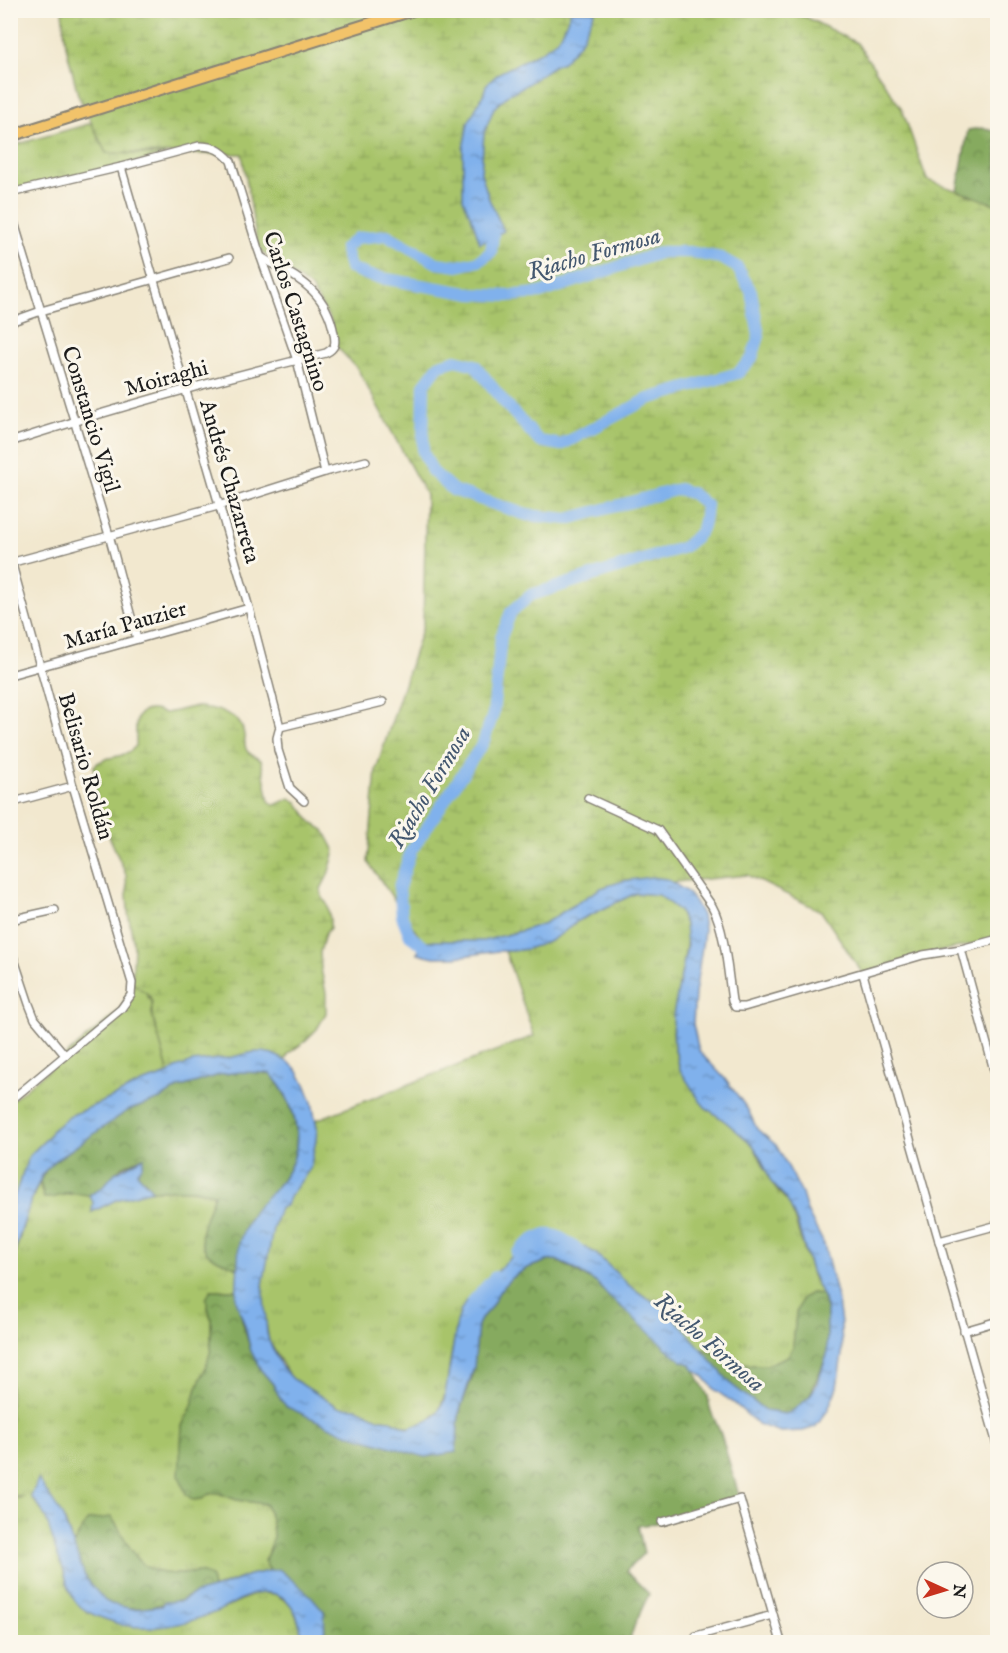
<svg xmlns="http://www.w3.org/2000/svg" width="1008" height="1653" font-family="'IM FELL English',serif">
<defs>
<pattern id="grass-tufts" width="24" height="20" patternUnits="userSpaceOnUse" patternTransform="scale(1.5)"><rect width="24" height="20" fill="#a8c46b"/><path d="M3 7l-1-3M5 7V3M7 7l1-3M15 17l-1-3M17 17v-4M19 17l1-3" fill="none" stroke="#90a85c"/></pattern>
<pattern id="forest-crowns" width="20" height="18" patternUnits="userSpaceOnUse" patternTransform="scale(1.5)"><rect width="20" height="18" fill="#86aa5f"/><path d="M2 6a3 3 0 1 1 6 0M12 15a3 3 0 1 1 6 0" fill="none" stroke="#6d8a4e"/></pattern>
<pattern id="wetland-marsh" width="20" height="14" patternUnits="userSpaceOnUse" patternTransform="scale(1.5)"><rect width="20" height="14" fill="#a8c46b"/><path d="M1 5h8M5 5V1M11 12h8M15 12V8" fill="none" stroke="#90a85c"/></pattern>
<pattern id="water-ripples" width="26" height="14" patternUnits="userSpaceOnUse" patternTransform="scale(1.5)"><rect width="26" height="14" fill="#80b1ec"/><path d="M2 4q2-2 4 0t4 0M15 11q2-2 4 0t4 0" fill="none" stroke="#688fbe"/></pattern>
</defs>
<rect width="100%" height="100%" fill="#fbf7ec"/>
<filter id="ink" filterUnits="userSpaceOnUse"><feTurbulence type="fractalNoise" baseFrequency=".0167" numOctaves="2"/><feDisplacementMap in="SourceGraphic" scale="12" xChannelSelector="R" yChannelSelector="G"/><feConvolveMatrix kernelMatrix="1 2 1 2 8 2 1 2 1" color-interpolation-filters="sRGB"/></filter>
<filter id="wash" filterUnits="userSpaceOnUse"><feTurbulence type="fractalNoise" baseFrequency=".008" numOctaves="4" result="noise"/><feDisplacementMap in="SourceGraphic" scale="24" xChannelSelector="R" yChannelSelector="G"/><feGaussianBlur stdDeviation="1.35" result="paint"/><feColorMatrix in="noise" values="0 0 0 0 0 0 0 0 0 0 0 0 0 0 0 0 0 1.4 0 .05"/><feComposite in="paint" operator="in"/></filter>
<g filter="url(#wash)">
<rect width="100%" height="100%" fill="#f2e8cf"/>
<g fill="url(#grass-tufts)" stroke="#627044" stroke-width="1.5">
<path d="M92,123L106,153L166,155L11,193V146Z"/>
<path d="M636,893L659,895L679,911L685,924L687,938L683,966L676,1001L673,1031L674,1047L680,1069L705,1107L726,1122L753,1145L775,1188L789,1203L791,1208L813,1278L822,1294L811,1293L796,1313L793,1347L788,1356L767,1365L757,1366L724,1358L700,1348L663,1307L647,1298L630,1286L595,1253L585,1248L575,1247L560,1238L549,1234L529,1240L459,1316L450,1361L446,1391L439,1410L427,1422L415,1430L391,1420L380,1419L338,1407L312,1392L293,1379L287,1372L269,1341L264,1310L263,1285L272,1228L280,1208L305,1176L317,1128L316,1120L534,1036L505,951L520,950L550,941L561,934L578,921Z"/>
<path d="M132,983L144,990L152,1002V1014L169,1074L141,1083L111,1098L72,1115L53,1130L48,1137L29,1156L11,1205V1101L121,1009Z"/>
<path d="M40,1181L41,1190L44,1198L79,1193L89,1195L93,1202L92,1212C101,1208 109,1203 118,1199C149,1187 182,1187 214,1194L202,1229L220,1260L238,1268L237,1290H211L208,1309L211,1318V1350L206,1367L197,1388L192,1406L182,1426L202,1499L209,1494L218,1493L237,1500L265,1504C270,1512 275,1533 273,1543C271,1549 266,1555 264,1561L270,1571L249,1575L213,1589L211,1577C197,1568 193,1574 179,1574C140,1574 132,1555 116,1524L88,1520L73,1544L65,1521L38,1480L31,1497L43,1512L50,1528L70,1592L87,1612L109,1620L165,1626L190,1621L215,1612L254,1594L261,1593L275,1594L292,1605L302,1632V1642H11V1499L25,1497L10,1496L12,1458L10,1456L11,1268L29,1206Z"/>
</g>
<g fill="url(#forest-crowns)" stroke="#51633e" stroke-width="1.5">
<path d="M982,128L997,132V205L957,191L968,130Z"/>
<path d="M241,1072L270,1073C295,1103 308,1145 283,1179C271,1196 254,1207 245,1227C240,1239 240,1254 238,1268C229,1264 219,1261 211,1256C190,1241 209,1213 214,1194L195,1190H152L137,1173L143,1157L122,1167L115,1173L101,1189L89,1195L69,1193L52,1198H44L40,1181L48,1166L127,1111L160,1099L178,1088L222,1074Z"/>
<path d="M556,1260L597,1283L609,1297L625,1310L668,1349L682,1361L691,1364L708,1396L710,1409L721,1434L740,1499L662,1522L638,1526L644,1553L626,1571L649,1594L635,1624L629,1642H325L324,1611L279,1570L270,1571L264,1561C266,1555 271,1549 272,1543C275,1533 270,1512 265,1504L237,1500L218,1493L209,1494L202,1499L193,1500L186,1494L179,1476L182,1426L192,1406L197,1388L206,1367L211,1350V1318L206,1299L211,1290H237L239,1309L251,1351L261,1370L273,1384L281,1400L287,1406L320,1422L456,1452L459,1413L473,1375L478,1325L482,1317L491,1307L499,1292L511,1278L527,1268L548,1261Z"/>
<path d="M811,1293L822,1294L827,1313V1355L809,1397L791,1412L785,1414L766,1411L732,1385L700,1348L746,1365H767L788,1356L793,1347L796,1313L802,1298Z"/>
<path d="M111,1517C123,1532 128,1551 143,1564C152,1572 167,1574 179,1574C187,1574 195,1571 203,1573C204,1573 210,1577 211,1577L213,1589L187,1597L181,1601L169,1602L147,1608H127L111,1604L105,1601L96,1592L86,1579L80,1566L73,1544L88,1520Z"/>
</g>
<g fill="url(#wetland-marsh)" stroke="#627044" stroke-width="1.5">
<path d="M792,10L857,43L902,109L927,180L997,205V939L923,955L863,974L821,911L747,875L637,886L532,936L428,949L368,862L376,770L423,626L426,495L357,368L335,345L331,321L311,288L258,249L242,154L106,153L78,95L66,46L62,11Z"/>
<path d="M194,707C210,707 238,712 243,730C248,749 239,749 261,760L269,801L275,805L290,798L297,802L312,823L324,830L335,851L328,875L321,889L322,897L327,904L330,919V928L325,934L320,952L321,969L326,993V1013L317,1029L303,1043L289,1053L279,1069L169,1074L152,1014V1002L149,995L132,983L134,947L128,912L126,875L97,808L94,766C107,753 121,762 136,746C137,733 130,708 153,710C158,710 160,713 166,713C176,712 185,708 194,707Z"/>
</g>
<g fill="url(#water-ripples)" stroke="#4e6684" stroke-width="1.5">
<path d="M571,11H595L581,41L563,62L555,65L526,85L509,94L494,108L484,133L481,173L489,199L504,231L480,243L473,222L463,199V149L468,123L484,93L486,85L499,73L542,51L557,40L562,33Z"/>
<path d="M651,877L667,879L686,891L695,902L702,915L704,929L703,940L695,994L693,1024L699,1051L727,1081L748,1110L757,1129L776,1145L791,1172L802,1194L807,1211L824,1244L838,1302L841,1323L842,1354L837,1387L828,1410L820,1421L815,1427L803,1431L780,1432L758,1424L735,1404L715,1390L703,1376L693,1369L691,1364L682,1361L667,1349L625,1310L609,1297L597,1283L573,1268L556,1260L547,1261L527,1268L511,1278L499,1292L491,1307L482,1317L478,1325L474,1367L459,1413L456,1452L425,1457L342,1432L287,1407L281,1400L273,1384L261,1370L251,1351L245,1326L236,1300L239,1243C244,1228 250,1214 261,1203C268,1195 277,1188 283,1179C308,1145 296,1102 270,1073L241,1072L222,1074L178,1088L160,1099L127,1111L56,1160L43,1173L31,1200L13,1256L11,1269V1205L29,1156L48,1137L52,1130L72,1115L111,1098L141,1083L169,1074L176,1068L192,1062L228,1058L254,1052H263L273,1054L290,1063L297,1070L306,1086L312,1102L317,1128L316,1140L310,1169L289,1197L286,1206L280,1208L273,1228L263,1285L267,1333L269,1341L281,1366L293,1379L338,1407L357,1408L380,1419L391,1420L408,1428C428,1419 433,1424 444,1401L457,1322L461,1310L466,1301H473L501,1267L529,1240L560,1238L567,1241L575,1247H585L595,1253L630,1286L647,1298L663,1307L686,1331L732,1385L766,1411L785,1414L791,1412L809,1397L816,1386L827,1355V1313L824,1299L811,1271L798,1225L791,1208L785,1197L771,1182L762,1160L753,1145L726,1122L705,1107L700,1101L680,1070L677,1056L674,1047L673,1015L687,946L685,924L679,911L659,895L636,893L578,921L561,934L550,941L527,949L513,951H498L456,957H434L417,953L426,941H483L521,931L545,923L601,888L623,881Z"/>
<path d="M144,1157L142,1166L137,1173L152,1190L116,1200L92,1212L93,1202L89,1195L101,1189L115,1173Z"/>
<path d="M38,1479L62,1515L86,1579L105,1601L111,1604L133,1609L161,1606L164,1602L181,1601L194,1594L220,1587L249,1575L279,1569L311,1596L324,1611L325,1642H302C301,1619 291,1590 262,1593C246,1594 231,1605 216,1612C208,1615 199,1618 190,1621C169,1627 144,1629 122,1625C116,1623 111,1621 105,1619C75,1609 71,1600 64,1571C62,1565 59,1559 57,1554C50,1533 48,1513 31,1497Z"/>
</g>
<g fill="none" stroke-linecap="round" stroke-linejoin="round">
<g stroke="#80b1ec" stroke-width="12">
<path d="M436,949H428L410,936L402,916L399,887L411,851L483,743L493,714L501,637L511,612L531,595L684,547C703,532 704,530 706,505L693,494L679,489L568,519L527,515L453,490L432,471L423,452L424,385L439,365L456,360L475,365L504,402L539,441L561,445L648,399L738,373L752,358L759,336L751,291L737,267L721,258L689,252H662L540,293L507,296L472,294L370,276L350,268L345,248L357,238L387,235L437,263L458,266L479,261L491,252L493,235L487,224"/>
<path d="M517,1254C545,1223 559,1233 586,1258"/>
<path d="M467,1316L473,1301L495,1277"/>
</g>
</g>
</g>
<g filter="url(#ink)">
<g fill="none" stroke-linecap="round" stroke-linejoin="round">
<defs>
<g id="minor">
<path d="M121,167L249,608L280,727L277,738L278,750L290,788L304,801"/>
<path d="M10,193L121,167L199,146C214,146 221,150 231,161L258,249L297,360L325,472"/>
<path d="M10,209L109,535L137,639"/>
<path d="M10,322L41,311L229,258"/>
<path d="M10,442C114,408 220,379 326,353C335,348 336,344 334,334C326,289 297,278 261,257"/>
<path d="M10,557L73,786L132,983L131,995L121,1009L10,1101"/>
<path d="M10,563L218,506L325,472L366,461"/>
<path d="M10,675L249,608"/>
<path d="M280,727L383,702"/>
<path d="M588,798L658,830L712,906C725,929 728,974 732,1001L735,1007H744L923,955L961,949L998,939"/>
<path d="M10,803L73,786"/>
<path d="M10,920L55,910"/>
<path d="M10,947L29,1004L35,1019L65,1055"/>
<path d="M961,949L998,1085"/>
<path d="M863,974L998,1448"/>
<path d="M939,1241L998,1225"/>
<path d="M964,1331L998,1321"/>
<path d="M662,1522L740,1499L781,1642"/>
<path d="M696,1636L773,1615"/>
</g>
<path id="trunk" d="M10,136L413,10"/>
</defs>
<use href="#minor" stroke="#878276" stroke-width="10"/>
<use href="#trunk" stroke="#878276" stroke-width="14"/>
<use href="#minor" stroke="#fff" stroke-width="7"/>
<use href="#trunk" stroke="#f2c36a" stroke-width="10"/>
</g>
</g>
<g text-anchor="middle" stroke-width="6" stroke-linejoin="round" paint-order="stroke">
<g font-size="22" fill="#1c1c1c" stroke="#fbf7ec">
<text transform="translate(297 311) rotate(72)" y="8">Carlos Castagnino</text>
<text transform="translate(166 377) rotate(-15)" y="8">Moiraghi</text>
<text transform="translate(92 419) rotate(73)" y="8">Constancio Vigil</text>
<text transform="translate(231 481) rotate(74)" y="8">Andrés Chazarreta</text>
<text transform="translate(125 624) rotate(-16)" y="8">María Pauzier</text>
<text transform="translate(87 766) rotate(74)" y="8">Belisario Roldán</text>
</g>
<g font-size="24" font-style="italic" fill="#44586f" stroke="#fbf7ec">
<text transform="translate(594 253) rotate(-16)" y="8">Riacho Formosa</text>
<text transform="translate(429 787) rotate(-59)" y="8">Riacho Formosa</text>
<text transform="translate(710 1342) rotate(41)" y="8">Riacho Formosa</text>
</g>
</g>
<rect width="1008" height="1653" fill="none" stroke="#fbf7ec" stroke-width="36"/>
<g transform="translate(945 1590) rotate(94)"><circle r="28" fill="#fbf7ec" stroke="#a29f99" stroke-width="1.5"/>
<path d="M0-4.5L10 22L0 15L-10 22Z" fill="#c8321e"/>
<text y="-9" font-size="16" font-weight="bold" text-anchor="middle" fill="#1c1c1c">N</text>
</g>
</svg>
